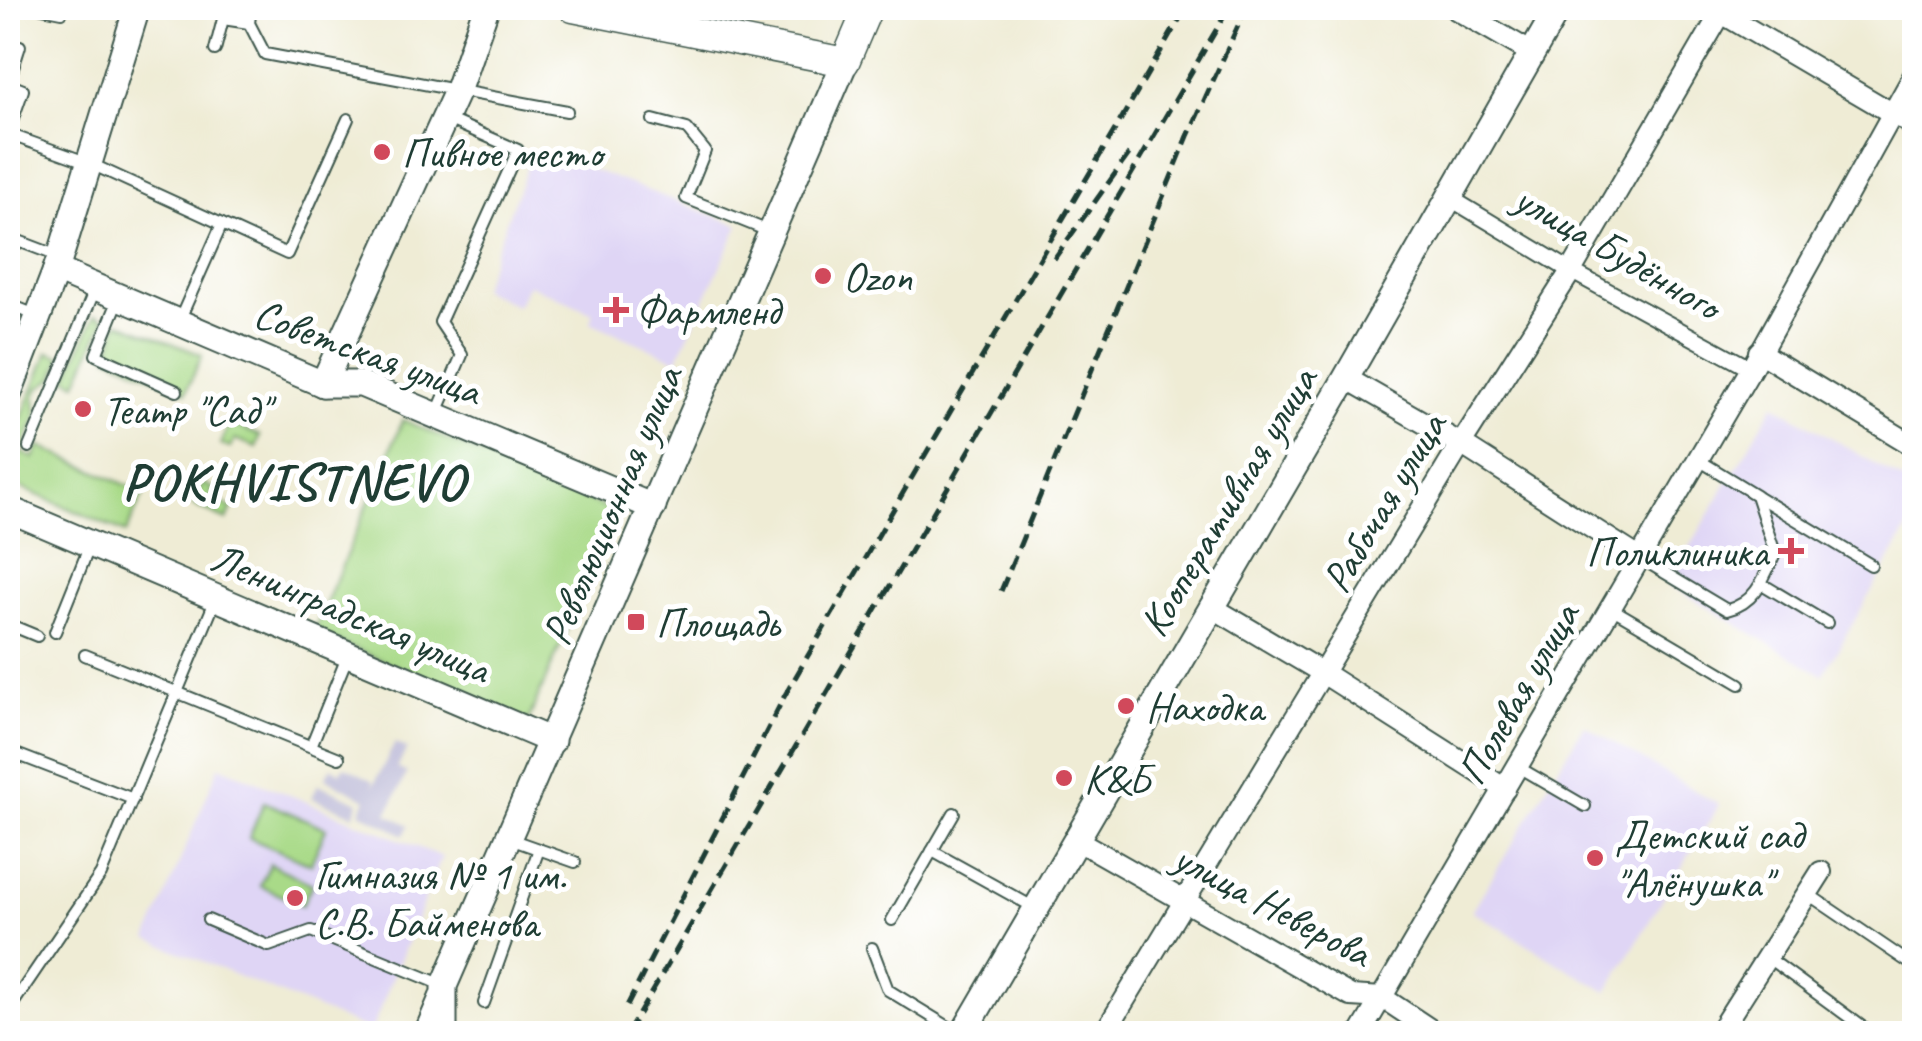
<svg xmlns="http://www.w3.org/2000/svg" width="1922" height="1041" font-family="Caveat,sans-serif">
<rect width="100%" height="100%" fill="#fff"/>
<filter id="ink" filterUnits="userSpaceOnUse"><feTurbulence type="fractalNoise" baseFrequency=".01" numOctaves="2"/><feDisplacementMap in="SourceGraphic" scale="20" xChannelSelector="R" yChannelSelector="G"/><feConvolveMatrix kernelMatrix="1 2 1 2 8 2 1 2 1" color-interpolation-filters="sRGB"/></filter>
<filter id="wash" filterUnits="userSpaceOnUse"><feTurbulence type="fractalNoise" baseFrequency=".0048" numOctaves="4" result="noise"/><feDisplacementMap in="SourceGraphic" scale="40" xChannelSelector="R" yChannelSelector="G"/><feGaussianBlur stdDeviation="2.25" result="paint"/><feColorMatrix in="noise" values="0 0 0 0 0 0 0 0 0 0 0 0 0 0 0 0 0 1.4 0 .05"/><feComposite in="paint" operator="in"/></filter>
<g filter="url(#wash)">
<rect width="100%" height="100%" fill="#efecd5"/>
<g fill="#dfd5f5">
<path d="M531,156L564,167L567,160L739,225L677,360L590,322L593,313L528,284L517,306L481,289Z"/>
<path d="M1774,404L1914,487V518L1823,675L1668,584Z"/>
<path d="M1584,725L1719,805L1607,992L1472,911Z"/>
<path d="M219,766L442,857L371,1031L148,939Z"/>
</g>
<g fill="#c3c1db">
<path d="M395,743L407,749L397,768L407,773L387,814L409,825L404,835L360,812L366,799L325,778L331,767L341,772L344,766L374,781L372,788Z"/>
<path d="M318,784L359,802L354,815L312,798Z"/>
</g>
<g fill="#a9da88" stroke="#648c5e" stroke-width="2.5">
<path d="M95,315L105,319L77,383L67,378Z"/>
<path d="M118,322L202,355L186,392L108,356Z"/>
<path d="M48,352L62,357L54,378L39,388L35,397L37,416L21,452L34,458L39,446L144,493L126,533L19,487L8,451Z"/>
<path d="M403,420L617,513L528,721L314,632Z"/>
<path d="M229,423L260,436L256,447L235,439L230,448L221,444Z"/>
<path d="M203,483L213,488L209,497L232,508L227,520L193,505Z"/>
<path d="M264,802L326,828L311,864L249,838Z"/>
<path d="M270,864L312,884L302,905L260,886Z"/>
</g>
</g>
<g filter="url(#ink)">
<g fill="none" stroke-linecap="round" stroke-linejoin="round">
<defs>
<g id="service">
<path d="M42,8L62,12"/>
<path d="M251,8L249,23L265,54L567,111"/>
<path d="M215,50L223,19L249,23"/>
<path d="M8,84L23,90L8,133"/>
<path d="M8,84L20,46"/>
<path d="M653,120L687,129L705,151L686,198L771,232"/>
<path d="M8,134L89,163L287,254L348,119"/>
<path d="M8,237L58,256"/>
<path d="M119,299L96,355L177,391"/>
<path d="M8,304L38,316"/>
<path d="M179,321L222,224"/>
<path d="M436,415L462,355L440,322L518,150L445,118"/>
<path d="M29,447L96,287"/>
<path d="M1757,496L1871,565"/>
<path d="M1640,558L1727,610C1756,603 1764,578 1775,553L1756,495L1697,459"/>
<path d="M1762,584L1827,623"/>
<path d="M1611,608L1740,684"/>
<path d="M8,624L37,636"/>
<path d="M55,632L90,545"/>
<path d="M85,655L339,758"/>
<path d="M311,746L348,655"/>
<path d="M8,751L133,799"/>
<path d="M1518,767L1585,806"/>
<path d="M510,839L575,862"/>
<path d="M932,851L1035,908"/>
<path d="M1808,894L1914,966"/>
<path d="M208,920L269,946L311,931L443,985"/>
<path d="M892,920L954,813"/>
<path d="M872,948L888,990L960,1034"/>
<path d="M1767,957L1872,1034"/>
<path d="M484,1003L539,849"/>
<path d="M8,1011L101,874L216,599"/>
</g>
<path id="pedestrian" d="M1450,198L1571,271L1751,369"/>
<g id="minor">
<path d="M1454,8L1532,53"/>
<path d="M1713,8L1914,126"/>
<path d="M1759,352L1914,446"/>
<path d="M1346,378L1461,444L1639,558"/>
<path d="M1210,606L1323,673L1505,789"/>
<path d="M1075,839L1351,996L1383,998L1437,1034"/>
<path d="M424,1034L441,994"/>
<path d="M1104,1034L1461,444L1571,271L1724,8"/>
<path d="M1360,1034L1751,369L1914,75"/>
<path d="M1718,1034L1821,872"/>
</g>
<g id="tertiary">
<path d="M56,270L323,384H361L653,507"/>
<path d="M323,384L458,89L486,8"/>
<path d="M8,395L56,270L137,8"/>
<path d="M8,509L552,741"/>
<path d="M444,1034V986L845,62"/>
<path d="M963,1034L1346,378L1558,8"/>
</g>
<path id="secondary" d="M573,8L845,62L868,8"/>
</defs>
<use href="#service" stroke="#3e574c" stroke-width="14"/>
<use href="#pedestrian" stroke="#3e574c" stroke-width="19"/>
<use href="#minor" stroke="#3e574c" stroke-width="24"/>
<use href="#tertiary" stroke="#3e574c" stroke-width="29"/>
<use href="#secondary" stroke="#3e574c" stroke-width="31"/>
<use href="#service" stroke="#fff" stroke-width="10"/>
<use href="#pedestrian" stroke="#fff" stroke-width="15"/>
<use href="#minor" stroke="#fff" stroke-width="20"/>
<use href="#tertiary" stroke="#fff" stroke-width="25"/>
<use href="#secondary" stroke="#fff" stroke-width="28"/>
<g stroke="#1f3d34" stroke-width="5" stroke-dasharray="15 8" stroke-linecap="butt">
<path d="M1054,259L1129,154"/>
<path d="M1001,591L1188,136L1246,8"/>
<path d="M627,1006L785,695L1186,8"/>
<path d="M627,1034L1229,8"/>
</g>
</g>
</g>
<g fill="#d1495b" stroke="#fff" stroke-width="4">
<circle cx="382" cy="152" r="10"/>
<circle cx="823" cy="276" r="10"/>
<path d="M611 295h10v10h10v10h-10v10h-10v-10h-10v-10h10z"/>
<circle cx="83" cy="409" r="10"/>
<path d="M1786 536h10v10h10v10h-10v10h-10v-10h-10v-10h10z"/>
<rect x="626" y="612" width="20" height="20" rx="5"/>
<circle cx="1126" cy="706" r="10"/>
<circle cx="1064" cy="778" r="10"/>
<circle cx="1595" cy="858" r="10"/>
<circle cx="295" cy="898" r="10"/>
</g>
<g text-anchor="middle" stroke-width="10" stroke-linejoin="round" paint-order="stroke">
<g font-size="42" fill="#1f3d34" stroke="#fff" text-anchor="start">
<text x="402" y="167">Пивное место</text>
<text x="843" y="291">Ozon</text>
<text x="636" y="325">Фармленд</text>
<text x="103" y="424">Театр "Сад"</text>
<text x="1768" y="566" text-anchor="end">Поликлиника</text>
<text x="656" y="637">Площадь</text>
<text x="1146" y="721">Находка</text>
<text x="1084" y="793">К&amp;Б</text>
<text x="1615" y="849">Детский сад<tspan x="1615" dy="48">"Алёнушка"</tspan></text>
<text x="315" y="889">Гимназия № 1 им.<tspan x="315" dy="48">С.В. Байменова</tspan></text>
</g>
<g font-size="42" fill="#1f3d34" stroke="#fff">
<text transform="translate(1618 251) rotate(30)" y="15">улица Будённого</text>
<text transform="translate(368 351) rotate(20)" y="15">Советская улица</text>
<text transform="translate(1227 501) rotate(-59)" y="15">Кооперативная улица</text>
<text transform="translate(1383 502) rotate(-59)" y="15">Рабочая улица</text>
<text transform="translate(611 505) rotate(-67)" y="15">Революционная улица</text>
<text transform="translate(351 612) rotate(23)" y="15">Ленинградская улица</text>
<text transform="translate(1517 693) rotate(-60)" y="15">Полевая улица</text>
<text transform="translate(1273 904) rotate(28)" y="15">улица Неверова</text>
</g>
<g font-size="52" font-weight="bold" letter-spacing="2.5" fill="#1f3d34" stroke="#fff">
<text x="294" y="499">POKHVISTNEVO</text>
</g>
</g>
<rect width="1922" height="1041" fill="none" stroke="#fff" stroke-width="40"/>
</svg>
